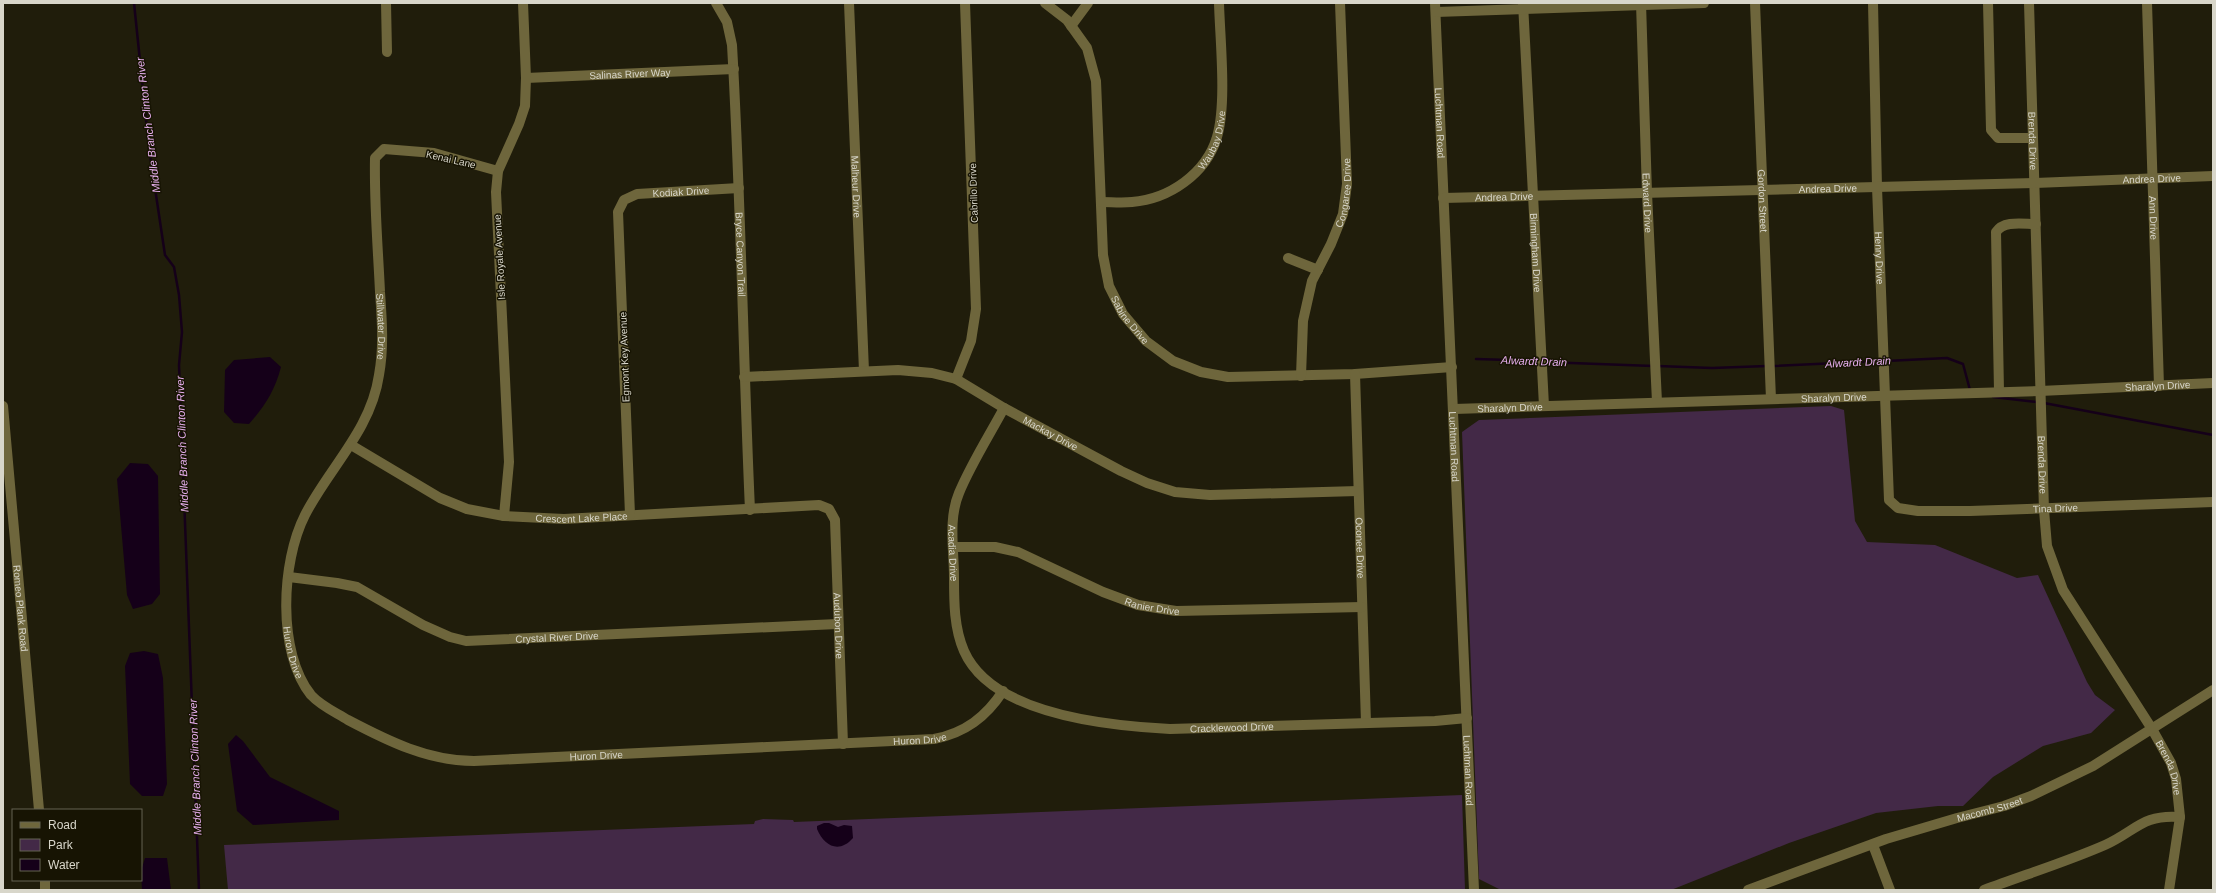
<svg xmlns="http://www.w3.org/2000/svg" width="2216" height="893" font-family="Arial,sans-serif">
<rect width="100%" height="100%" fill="#201d0b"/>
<g fill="#432947">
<path d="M1831,406L1844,410L1855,521L1867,542L1935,545L2017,578L2038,575L2087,682L2095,695L2115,710L2091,733L2043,746L1993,777L1963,806H1938L1876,813L1789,843L1671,890H1501L1479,879L1462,432L1479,420Z"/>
<path d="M1462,795L1465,890H228L224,845L754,824L755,821L763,819L793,820L794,822Z"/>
</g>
<g fill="#150019">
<path d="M270,357L281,367C275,390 265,406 249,424L234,423L224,412L225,370L234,360Z"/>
<path d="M130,463L148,464L158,476L160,594L152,604L133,609L127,595L117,479Z"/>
<path d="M144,651L158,654L163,678L167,784L163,796H142L130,784L125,666L130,653Z"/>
<path d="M236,735L243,741L270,777L339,811V820L253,825L237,811L228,744Z"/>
<path d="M824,823H829L838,827L844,825L852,826L853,838C839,854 824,846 817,829V826Z"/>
<path d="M145,858H167L171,890H142L141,871Z"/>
</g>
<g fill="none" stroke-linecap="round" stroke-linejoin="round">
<g stroke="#150019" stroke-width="2.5">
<path d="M134,3L149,148L165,255L174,267L179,295L182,332L179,365L199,890"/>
<path d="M1476,359L1539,361"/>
<path d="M1886,361L1947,358L1963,364L1970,390"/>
<path d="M1544,362L1653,366"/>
<path d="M1658,366L1712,368L1767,366"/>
<path d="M1772,366L1881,361"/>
<path d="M1993,397L2037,402"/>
<path d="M2044,403L2213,435"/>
</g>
<g stroke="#6e663c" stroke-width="10">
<path d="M386,3L387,52"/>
<path id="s1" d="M716,3L727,22L732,45C741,200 743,355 750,510"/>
<path id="s2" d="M849,3L864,371"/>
<path id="s3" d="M1045,3L1067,20L1087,48L1096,81L1103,255L1109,286L1123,314L1146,341L1173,361L1201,372L1228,377L1355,374L1452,367"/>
<path id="s4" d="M1435,3L1474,890"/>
<path id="s5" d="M1523,3L1544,406"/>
<path id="s6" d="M1641,3L1647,193L1657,402"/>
<path id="s7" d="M1755,3L1771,399"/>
<path id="s8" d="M1873,3L1877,187L1889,500L1898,508L1918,511H1970L2213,502"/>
<path d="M1988,3L1991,130L1998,138H2033"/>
<path id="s9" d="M2029,3L2044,510L2047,546L2063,590L2152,729L2171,763L2176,779L2180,817L2169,890"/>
<path id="s10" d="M2147,3L2159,386"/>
<path d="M1436,12L1704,3"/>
<path d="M1071,26L1088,3"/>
<path id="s11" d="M526,78L734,69"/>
<path id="s12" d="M498,171L434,153L384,149L375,158C374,203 378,248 380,292C382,320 384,348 379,375C371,430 329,468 305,515C281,562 277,653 311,695C321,706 335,712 348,720C388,741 428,761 474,761L934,739C965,733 986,717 1003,691"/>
<path id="s13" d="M1443,198L2035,183L2213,176"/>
<path id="s14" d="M1101,202C1111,202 1122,203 1132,202C1169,199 1206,174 1217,137C1227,103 1220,40 1219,3"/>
<path d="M1288,258L1318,270"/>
<path id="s15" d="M1355,374L1366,723"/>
<path id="s16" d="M1301,376L1303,321L1312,281L1331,244L1343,214L1347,184L1340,3"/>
<path id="s17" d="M744,377L898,370L932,373L956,379L1004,408L1121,471L1147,483L1175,492L1210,495L1358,491"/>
<path d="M956,379L971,341L976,309L965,3"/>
<path d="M1999,391L1996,232C2004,220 2023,224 2036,224"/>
<path id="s18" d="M3,406L39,810"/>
<path id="s19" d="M1004,408C989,436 971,464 959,493C948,519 954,550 954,577C954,602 954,628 964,651C992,715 1111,726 1170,729L1435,721L1467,718"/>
<path id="s20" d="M1454,409L2040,391L2213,383"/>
<path id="s21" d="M351,445L440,498L467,509L504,516L564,519L819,505L829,509L835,520L843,744"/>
<path id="s22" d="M630,515L618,212L624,200L637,194L739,188"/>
<path d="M504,516L509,462L496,192L498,171L519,124L525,106L526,78L523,3"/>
<path id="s23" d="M954,547H995L1018,552L1103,592L1138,605L1176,611L1362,607"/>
<path id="s24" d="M289,577L337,583L357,587L423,625L450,637L466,641L837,624"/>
<path d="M1873,845L1890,890"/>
<path d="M45,880V890"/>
<path id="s25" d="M1748,890L1886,839L1957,818L2004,806L2031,796L2093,766L2213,690"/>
<path d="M1984,890C2024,875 2066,862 2105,845C2136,831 2142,814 2180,817"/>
</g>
</g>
<g text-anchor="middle" stroke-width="3" stroke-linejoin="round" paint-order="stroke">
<g font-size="10" fill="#d8d6ca" stroke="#171403">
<text dy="4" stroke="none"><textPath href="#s11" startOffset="104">Salinas River Way</textPath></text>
<text dy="4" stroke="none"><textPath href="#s4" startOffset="120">Luchtman Road</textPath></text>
<text dy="4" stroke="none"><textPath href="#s14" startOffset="140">Waubay Drive</textPath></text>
<text dy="4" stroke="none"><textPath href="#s9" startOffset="138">Brenda Drive</textPath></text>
<text transform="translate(451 159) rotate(13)" y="4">Kenai Lane</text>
<text dy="4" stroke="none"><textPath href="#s13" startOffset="709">Andrea Drive</textPath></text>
<text dy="4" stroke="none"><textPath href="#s2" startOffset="184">Malheur Drive</textPath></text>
<text dy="4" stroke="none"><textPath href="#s13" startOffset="385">Andrea Drive</textPath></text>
<text dy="4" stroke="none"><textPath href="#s22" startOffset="375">Kodiak Drive</textPath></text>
<text transform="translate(973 193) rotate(-92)" y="4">Cabrillo Drive</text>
<text dy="4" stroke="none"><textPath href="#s16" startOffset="191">Congaree Drive</textPath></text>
<text dy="4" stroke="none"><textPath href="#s13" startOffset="61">Andrea Drive</textPath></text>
<text dy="4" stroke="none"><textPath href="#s7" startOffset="198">Gordon Street</textPath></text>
<text dy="4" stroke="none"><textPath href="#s6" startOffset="200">Edward Drive</textPath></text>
<text dy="4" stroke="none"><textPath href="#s10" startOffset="215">Ann Drive</textPath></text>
<text dy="4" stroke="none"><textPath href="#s5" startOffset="250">Birmingham Drive</textPath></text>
<text dy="4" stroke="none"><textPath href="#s1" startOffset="255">Bryce Canyon Trail</textPath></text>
<text transform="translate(499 257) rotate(-93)" y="4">Isle Royale Avenue</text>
<text dy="4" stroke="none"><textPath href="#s8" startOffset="255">Henry Drive</textPath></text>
<text dy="4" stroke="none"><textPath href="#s3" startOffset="342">Sabine Drive</textPath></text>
<text dy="4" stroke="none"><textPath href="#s12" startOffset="298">Stillwater Drive</textPath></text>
<text transform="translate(624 357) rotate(-92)" y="4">Egmont Key Avenue</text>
<text dy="4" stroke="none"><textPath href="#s20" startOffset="704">Sharalyn Drive</textPath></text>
<text dy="4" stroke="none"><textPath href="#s20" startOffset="380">Sharalyn Drive</textPath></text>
<text dy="4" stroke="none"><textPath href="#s20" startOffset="56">Sharalyn Drive</textPath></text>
<text dy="4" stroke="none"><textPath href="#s17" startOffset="322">Mackay Drive</textPath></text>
<text dy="4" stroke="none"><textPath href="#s4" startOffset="444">Luchtman Road</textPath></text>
<text dy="4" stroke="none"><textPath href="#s9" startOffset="462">Brenda Drive</textPath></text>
<text dy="4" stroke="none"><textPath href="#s8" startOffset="667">Tina Drive</textPath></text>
<text dy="4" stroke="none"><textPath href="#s21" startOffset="248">Crescent Lake Place</textPath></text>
<text dy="4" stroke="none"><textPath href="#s15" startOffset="174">Oconee Drive</textPath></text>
<text dy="4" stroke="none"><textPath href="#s19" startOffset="157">Acadia Drive</textPath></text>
<text dy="4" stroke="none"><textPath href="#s23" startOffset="210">Ranier Drive</textPath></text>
<text dy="4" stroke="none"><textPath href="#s18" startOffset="203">Romeo Plank Road</textPath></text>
<text dy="4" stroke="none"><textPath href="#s21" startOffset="615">Audubon Drive</textPath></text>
<text dy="4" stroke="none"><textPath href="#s24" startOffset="282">Crystal River Drive</textPath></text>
<text dy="4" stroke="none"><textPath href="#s12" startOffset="647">Huron Drive</textPath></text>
<text dy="4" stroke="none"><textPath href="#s19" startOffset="548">Cracklewood Drive</textPath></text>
<text dy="4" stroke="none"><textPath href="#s12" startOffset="1319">Huron Drive</textPath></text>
<text dy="4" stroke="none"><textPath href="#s12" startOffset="995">Huron Drive</textPath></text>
<text dy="4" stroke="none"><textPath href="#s9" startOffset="798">Brenda Drive</textPath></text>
<text dy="4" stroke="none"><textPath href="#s4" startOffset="768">Luchtman Road</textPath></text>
<text dy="4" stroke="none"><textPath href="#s25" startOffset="255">Macomb Street</textPath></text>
</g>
<g font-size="11" font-style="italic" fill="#e7afee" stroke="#171403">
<text transform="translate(148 125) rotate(-97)" y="4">Middle Branch Clinton River</text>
<text transform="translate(1534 361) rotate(2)" y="4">Alwardt Drain</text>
<text transform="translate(1858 362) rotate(-3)" y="4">Alwardt Drain</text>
<text transform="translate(182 444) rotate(-92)" y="4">Middle Branch Clinton River</text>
<text transform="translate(195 767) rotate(-92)" y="4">Middle Branch Clinton River</text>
</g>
</g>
<rect width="2216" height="893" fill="none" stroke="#d8d6ca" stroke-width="8"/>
<rect x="12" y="809" width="130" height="72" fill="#171403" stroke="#646253"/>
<rect x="20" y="822" width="20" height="6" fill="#6e663c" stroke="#646253"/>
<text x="48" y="829" font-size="12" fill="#d8d6ca">Road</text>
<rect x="20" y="839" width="20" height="12" fill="#432947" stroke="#646253"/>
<text x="48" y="849" font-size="12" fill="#d8d6ca">Park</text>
<rect x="20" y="859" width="20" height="12" fill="#150019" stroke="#646253"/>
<text x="48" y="869" font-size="12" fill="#d8d6ca">Water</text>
</svg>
